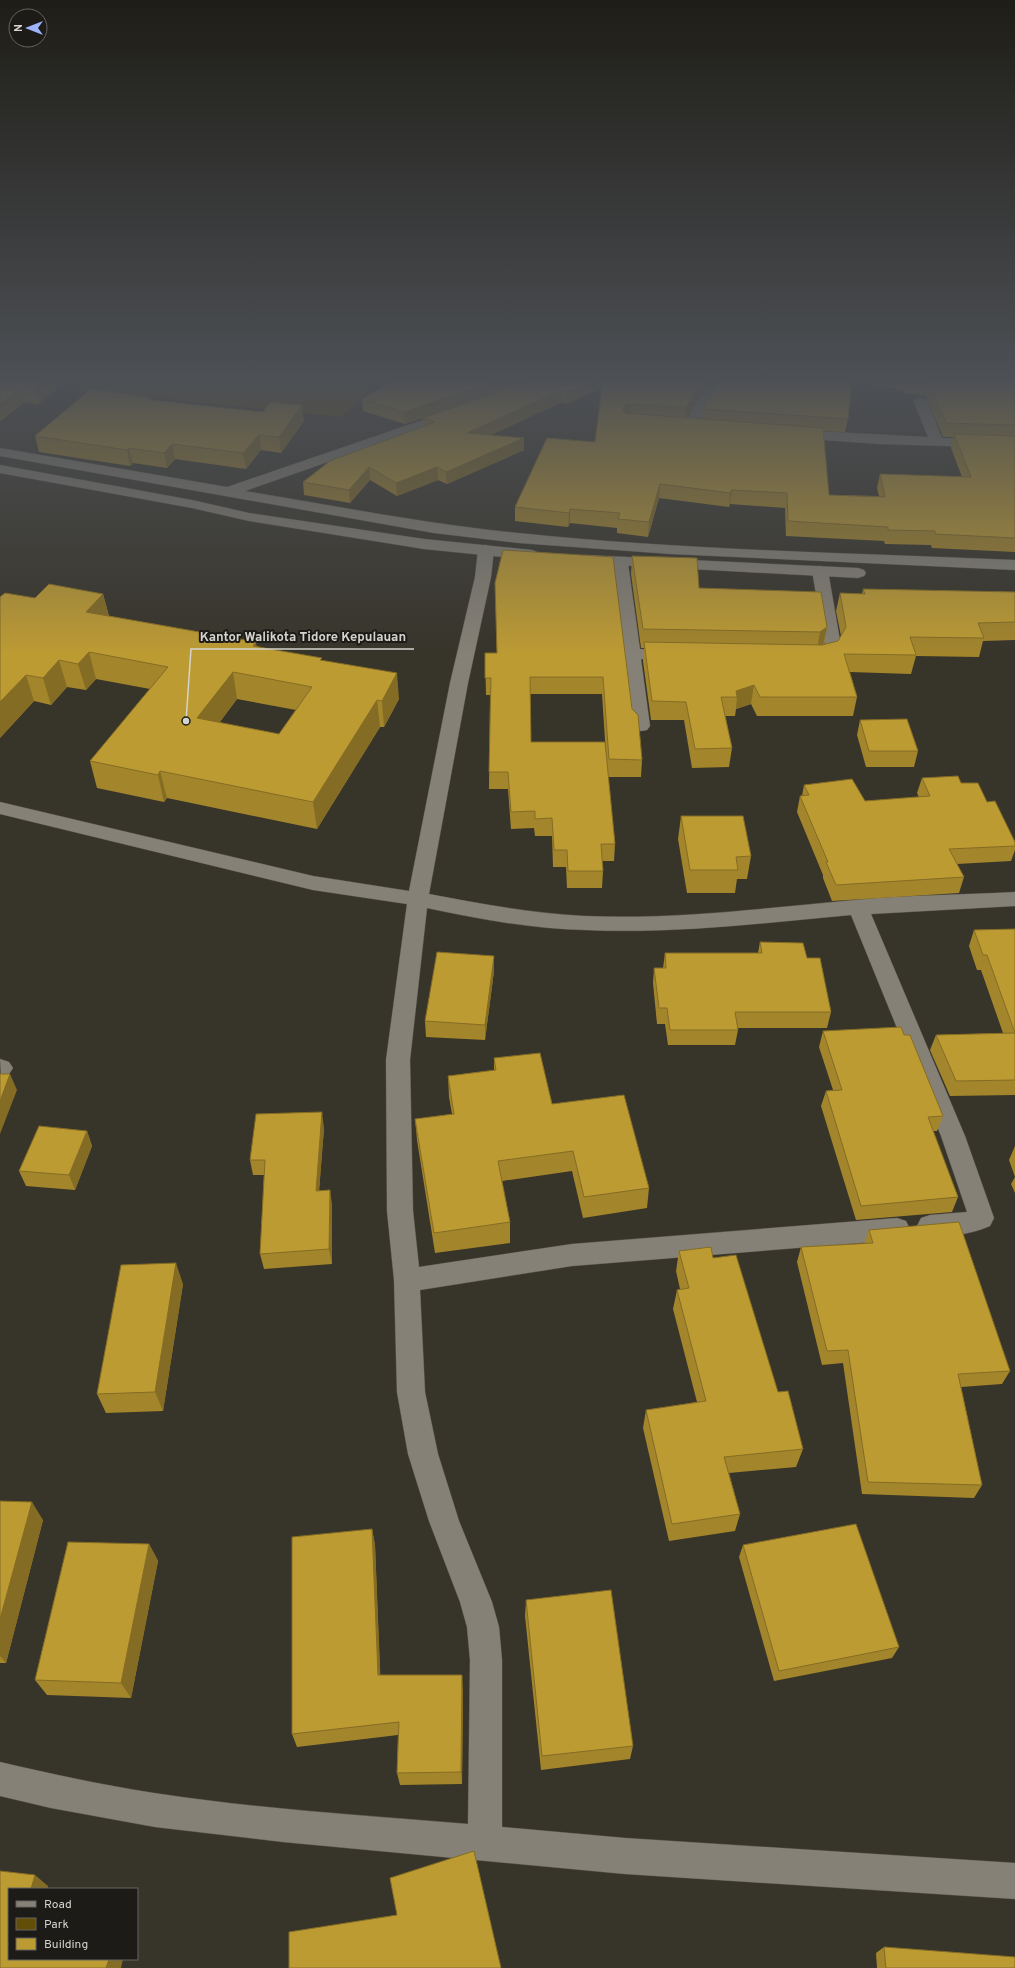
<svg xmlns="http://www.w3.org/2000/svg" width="1015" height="1968" font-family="Overpass,sans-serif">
<rect width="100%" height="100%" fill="#37342a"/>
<path fill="#634e08" d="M79,380H380L341,417L68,389Z"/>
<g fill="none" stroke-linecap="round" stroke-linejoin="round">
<defs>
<g id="minor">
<path d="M721,380H735L711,400L696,430H686L684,427C695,401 699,396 721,380Z"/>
<path d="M921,398L926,399L928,402L942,438L1015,440V448L880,444L795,438L790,437L788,434L790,431L795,430L928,437L914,402L916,399Z"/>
<path d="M486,545L491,547L494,550L491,577L468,683L429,894C480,904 532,913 584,916C675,920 765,908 855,900C908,895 962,895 1015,892V906L871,914L965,1136L994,1218L990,1226C973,1234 939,1240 921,1234L917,1226L921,1218L930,1215L967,1212L941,1136L851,915C763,923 674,934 586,930C532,929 479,919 427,908L410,1060L413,1211L419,1267L572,1244L897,1218L906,1221L910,1229L906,1237L897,1240L572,1266L420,1290L425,1392L438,1454L459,1521L492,1602L499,1627L502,1660V1827L625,1838L1015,1863V1899L625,1874L283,1842L155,1827L51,1808L0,1796V1762C51,1774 103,1785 154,1793C258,1809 363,1815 468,1824L470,1660L467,1627L460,1602L429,1521L408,1454L397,1392L394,1280L387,1211L386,1060L407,904L313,890L0,814V802L313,876L409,891L450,683L475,577L478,550L481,547Z"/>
<path d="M620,558L626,560L628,563L640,649L679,651L682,655L679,659L673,660L641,659L650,726L647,730L641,731L635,730L632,726L612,563L614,560Z"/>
<path d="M820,566L826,568L828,571L841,646L834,658L818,662L805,661L802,657L805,653L822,650L825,646L812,571L814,568Z"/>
<path d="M0,1059L9,1062L13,1068L9,1074L1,1077Z"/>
</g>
<g id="tertiary">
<path d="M452,410L457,411L459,414L457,417L245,491C336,506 426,524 518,533C682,550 850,553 1015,560V570L671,554L519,543L434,533L0,456V448L227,487Z"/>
<path d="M0,465L192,500L249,513L424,539L532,550L537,552L540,555L537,558L532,560L424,549L249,521L192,508L0,473Z"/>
<path d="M585,555L858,568L864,570L866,573L864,576L858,578L579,563L577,560L579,557Z"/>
</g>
</defs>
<use href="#minor" stroke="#56524a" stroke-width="1"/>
<use href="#tertiary" stroke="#56524a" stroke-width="1"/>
<use href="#minor" fill="#868176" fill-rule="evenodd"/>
<use href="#tertiary" fill="#868176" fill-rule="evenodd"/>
</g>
<g fill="#a3852c" fill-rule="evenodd">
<path d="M0,380H66L38,404L25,402L0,421Z"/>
<path d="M395,380L708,388L695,403L687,418L702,419L703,409L848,419L845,432L823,431L829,495L879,496L877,488L880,474L962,477L951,448L953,437H943L926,396L904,393L905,390L873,386L874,380H1015V552L932,548L931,545L885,544L884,541L786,536L785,508L730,504L729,507L659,498L648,537L617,533V528L570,523L568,527L515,521V507L595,442L602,388L566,404L562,402L490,435L524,450L447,484L438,480L397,496L370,480L350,503L304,495L303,482L424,426L423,418L458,406L405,424L363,411L362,399Z"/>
<path d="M153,400L304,421L281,453L261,450L246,469L175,459L167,468L133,463L130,466L39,452L35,436Z"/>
<path d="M503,550L632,709L642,760L641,777H608L615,844L614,861H602L603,871L602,888H567L566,867H553L552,836H535L534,828L511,829L508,789H489L490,695H486L485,653H497L495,583ZM530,694H602L606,755L531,742Z"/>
<path d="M632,556L699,588L827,627L824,645L838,641L841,636L836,611L840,593L862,594L863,589L1015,592V640L983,641L979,657L916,656L911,674L850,672L857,697L853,716H757L751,704L736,709L735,716H725L732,748L729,767L692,768L684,720H651L643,661L644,648H641L631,574Z"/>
<path d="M103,594L109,616L256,642V646L322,661L399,699L384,727H380L317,829L167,798L164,802L97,788L90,761L150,689L96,679L86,690L67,687L51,705L34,701L0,738L35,598ZM237,699L296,710L279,734L219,723Z"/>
<path d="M860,720L918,751L914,767H866L857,735Z"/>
<path d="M922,778L961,783L987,802L1015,842V850L1011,861L957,864L964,877L959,893L832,901L823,878V875L797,812L800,796H802L804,785L865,801L919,797L917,793Z"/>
<path d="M681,816L751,856L747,879H737L735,893H687L678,839Z"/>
<path d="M1015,929V1095L950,1096L930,1050L936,1035L1003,1033L981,970H977L969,946L974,930Z"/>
<path d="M760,942L807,958L831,1012L827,1028H737L738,1030L735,1045H668L665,1024H657L653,983L654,968H663L665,953H758Z"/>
<path d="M494,971L485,1040L426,1037L425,1021Z"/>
<path d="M823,1031L904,1035L943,1116L937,1131H933L958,1197L952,1212L856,1220L821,1106L826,1091L833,1090L819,1047Z"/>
<path d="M494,1058L552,1104L649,1188L647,1208L583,1218L572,1171L502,1181L510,1222V1243L435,1253L417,1140L415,1119L452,1114L449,1097L448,1076L494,1070Z"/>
<path d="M324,1128L319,1190L332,1204V1264L264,1269L260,1254L264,1175H253L250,1160Z"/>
<path d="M87,1131L92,1146L75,1190L26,1186L19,1171Z"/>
<path d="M1015,1146V1193L1011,1184L1015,1177L1009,1160Z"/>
<path d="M869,1230L1010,1371L1002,1384L961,1387L982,1485L974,1498L862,1494L843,1363L822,1365L797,1262L801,1247L864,1244Z"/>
<path d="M679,1251L713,1258L778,1392L803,1449L796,1467L729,1473L740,1514L735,1531L669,1541L643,1428L646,1410L697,1402L673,1309L677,1290L680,1289L676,1271Z"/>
<path d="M183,1284L163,1411L106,1413L97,1394Z"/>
<path d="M0,1501L43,1520L6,1663H0Z"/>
<path d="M372,1529L375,1545L380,1675L463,1689L462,1784L400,1785L397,1773L398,1735L297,1747L292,1734Z"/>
<path d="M149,1544L158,1561L131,1698L47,1695L35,1680Z"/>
<path d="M743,1545L899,1647L892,1658L774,1681L739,1557Z"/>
<path d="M526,1600L633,1746L630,1759L541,1770L525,1616Z"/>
<path d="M884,1947L1015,1968H877L876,1953Z"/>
</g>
<g fill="#846c24">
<path d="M47,380H66L38,404L34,390Z"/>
<path d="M498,380H533L405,424L404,412Z"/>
<path d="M594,380H605V386L566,404L567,392Z"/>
<path d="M705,380H719L708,388L695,403L685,421L686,408L696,389Z"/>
<path d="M21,388L25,402L0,421V404Z"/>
<path d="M562,390V402L468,446L467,433Z"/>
<path d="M631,404L630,418L625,419L623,409L626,405Z"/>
<path d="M302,405L304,421L281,453L279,437Z"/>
<path d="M259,435L261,450L246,469L243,453Z"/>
<path d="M524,438V450L447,484L446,472Z"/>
<path d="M172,444L175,459L167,468L164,453Z"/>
<path d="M129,448L133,463L130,466L127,450Z"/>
<path d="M369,467L370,480L350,503L349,490Z"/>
<path d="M437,467L438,480L397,496L396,483Z"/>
<path d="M660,484L659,498L648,537L649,522Z"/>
<path d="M732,490L730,504L729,507L730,493Z"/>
<path d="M570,509V523L568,527L569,513Z"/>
<path d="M103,594L110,620L86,612Z"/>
<path d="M827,627L823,646L817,650L820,632Z"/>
<path d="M256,642L260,668L253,646Z"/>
<path d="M89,652L96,679L86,690L78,664Z"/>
<path d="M59,660L67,687L51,705L43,678Z"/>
<path d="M233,672L237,699L203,745L197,718Z"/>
<path d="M397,673L399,699L384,727L382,701Z"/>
<path d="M26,675L34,701L0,738V702Z"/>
<path d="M754,685L751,704L736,709L737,697L736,691Z"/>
<path d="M377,700L380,727L317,829L313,802Z"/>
<path d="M160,771L167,798L164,802L158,775Z"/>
<path d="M494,956V971L485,1040V1025Z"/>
<path d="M10,1074L17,1090L0,1134V1101Z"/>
<path d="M322,1112L324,1128L318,1205L316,1191Z"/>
<path d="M87,1131L92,1146L75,1190L69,1175Z"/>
<path d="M330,1190L332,1204V1264L329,1249Z"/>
<path d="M176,1263L183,1284L163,1411L155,1392Z"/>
<path d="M32,1502L43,1520L6,1663L0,1656V1619Z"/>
<path d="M372,1529L375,1545L381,1689L378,1675Z"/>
<path d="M149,1544L158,1561L131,1698L121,1683Z"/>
<path d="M462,1675L463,1689L462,1784L461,1772Z"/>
<path d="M35,1875L48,1886V1889H31Z"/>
<path d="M109,1959H123L121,1968H106Z"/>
</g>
<g fill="#bd9b33" stroke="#846c24" fill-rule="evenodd">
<path d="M0,380H47L34,390L21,388L0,404Z"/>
<path d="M395,380H498L404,412L362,399Z"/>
<path d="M532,380H594L567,392L562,390L467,433L524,438L446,472L437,467L396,483L369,467L349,490L303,482L330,461L435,422L423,418Z"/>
<path d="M603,380H705L696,389L686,408L631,404L626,405L623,409L625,413L823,428L829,495L885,497L880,474L971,477L954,434L1015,436V538L935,534V531L888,530V527L788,521L787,493L732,490L730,493L660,484L649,522L618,519L620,513L570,509L569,513L515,507L547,438L595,442Z"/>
<path d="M723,380H852L848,419L703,409L714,388Z"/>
<path d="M907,380H1015V425L946,423L929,383Z"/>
<path d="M91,389L152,398L150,400L263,412L270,402L302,405L279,437L259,435L243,453L172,444L164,453L129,448L127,450L35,436Z"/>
<path d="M503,550L613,557L632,709L638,715L642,760L609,759L603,677H530L531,742H605L615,844H601L603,871H568L567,850H554L552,818L535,819V811L511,812L508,772H489L491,678H485V653H497L495,583Z"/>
<path d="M632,556L697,558L699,588L821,592L827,627L820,632L643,629Z"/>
<path d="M49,584L103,594L86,612L256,642L253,646L322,658L320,660L397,673L382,701L377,700L313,802L160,771L158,775L90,761L168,667L89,652L78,664L59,660L43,678L26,675L0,702V597L5,593L35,598ZM233,672L312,687L279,734L197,718Z"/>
<path d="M863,589L1015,592V622L978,623L984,638L910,637L916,655L844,654L857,697H760L754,685L736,691L737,697H721L732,748L695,749L686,702L652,701L644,642L822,645L838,641L846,627L840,593L865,594Z"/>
<path d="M907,719L918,751H869L860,720Z"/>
<path d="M958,776L961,783H978L987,802L995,801L1015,842V846L949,849L964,877L836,885L826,862H828L800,796L809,795L804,785L852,779L865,801L930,796L922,778Z"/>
<path d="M681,816H743L751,856L736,857L738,870H690Z"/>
<path d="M1015,929V1033L987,955H983L974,930Z"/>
<path d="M760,942L803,943L807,958H820L831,1012H735L738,1030H670L667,1008H659L654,968H666L665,953H762Z"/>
<path d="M437,952L494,956L485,1025L425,1021Z"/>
<path d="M901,1027L904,1035H910L943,1116L928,1117L958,1197L861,1206L826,1091L842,1090L823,1031Z"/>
<path d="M1015,1033V1080L956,1081L936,1035Z"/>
<path d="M540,1053L552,1104L624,1095L649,1188L584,1197L573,1151L498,1161L510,1222L434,1233L415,1119L454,1114L448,1076L496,1070L494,1058Z"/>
<path d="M0,1074H10L0,1101Z"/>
<path d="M322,1112L316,1191L330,1190L329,1249L260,1254L265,1160H250L256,1114Z"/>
<path d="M39,1126L87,1131L69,1175L19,1171Z"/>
<path d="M959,1222L1010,1371L958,1374L982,1485L868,1482L848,1350L827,1351L801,1247L873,1243L869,1230Z"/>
<path d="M711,1247L713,1258L736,1255L778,1392L788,1391L803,1449L724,1457L740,1514L672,1524L646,1410L706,1401L677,1290L689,1288L679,1251Z"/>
<path d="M176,1263L155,1392L97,1394L121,1265Z"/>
<path d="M0,1501L32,1502L0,1619Z"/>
<path d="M856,1524L899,1647L779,1671L743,1545Z"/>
<path d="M372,1529L378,1675H462L461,1772L397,1773L399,1722L292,1734V1537Z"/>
<path d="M68,1542L149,1544L121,1683L35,1680Z"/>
<path d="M611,1590L633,1746L542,1756L526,1600Z"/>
<path d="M474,1851L501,1968H289V1932L397,1915L390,1878Z"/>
<path d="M0,1871L35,1875L31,1889H9V1959H109L106,1968H0Z"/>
<path d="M884,1947L1015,1957V1968H886Z"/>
</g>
<linearGradient id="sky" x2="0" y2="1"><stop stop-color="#1e1d17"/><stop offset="0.58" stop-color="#4d5055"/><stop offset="1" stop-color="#4d5055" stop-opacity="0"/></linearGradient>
<rect width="1015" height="655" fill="url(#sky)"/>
<path fill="none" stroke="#d5d3cd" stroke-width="1.5" d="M186 721L191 649H414"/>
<circle fill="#d5d3cd" stroke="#1d1b17" stroke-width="1.5" cx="186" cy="721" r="4"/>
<g font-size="13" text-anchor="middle" font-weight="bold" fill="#d5d3cd" stroke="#1d1b17" stroke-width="4" stroke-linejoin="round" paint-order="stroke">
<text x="303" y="641">Kantor Walikota Tidore Kepulauan</text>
</g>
<rect x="8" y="1888" width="130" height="72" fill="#1d1b17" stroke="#676560"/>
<rect x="16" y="1901" width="20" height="6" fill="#868176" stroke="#676560"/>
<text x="44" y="1908" font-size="12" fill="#d5d3cd">Road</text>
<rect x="16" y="1918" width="20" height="12" fill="#634e08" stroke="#676560"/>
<text x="44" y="1928" font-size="12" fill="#d5d3cd">Park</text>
<rect x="16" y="1938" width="20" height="12" fill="#bd9b33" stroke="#676560"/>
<text x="44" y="1948" font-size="12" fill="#d5d3cd">Building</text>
<g transform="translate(28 28) rotate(270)"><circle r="19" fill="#1d1b17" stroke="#676560"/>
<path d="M0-3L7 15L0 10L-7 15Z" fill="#9db4fd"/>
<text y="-6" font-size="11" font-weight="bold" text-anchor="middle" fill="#d5d3cd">N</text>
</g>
</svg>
